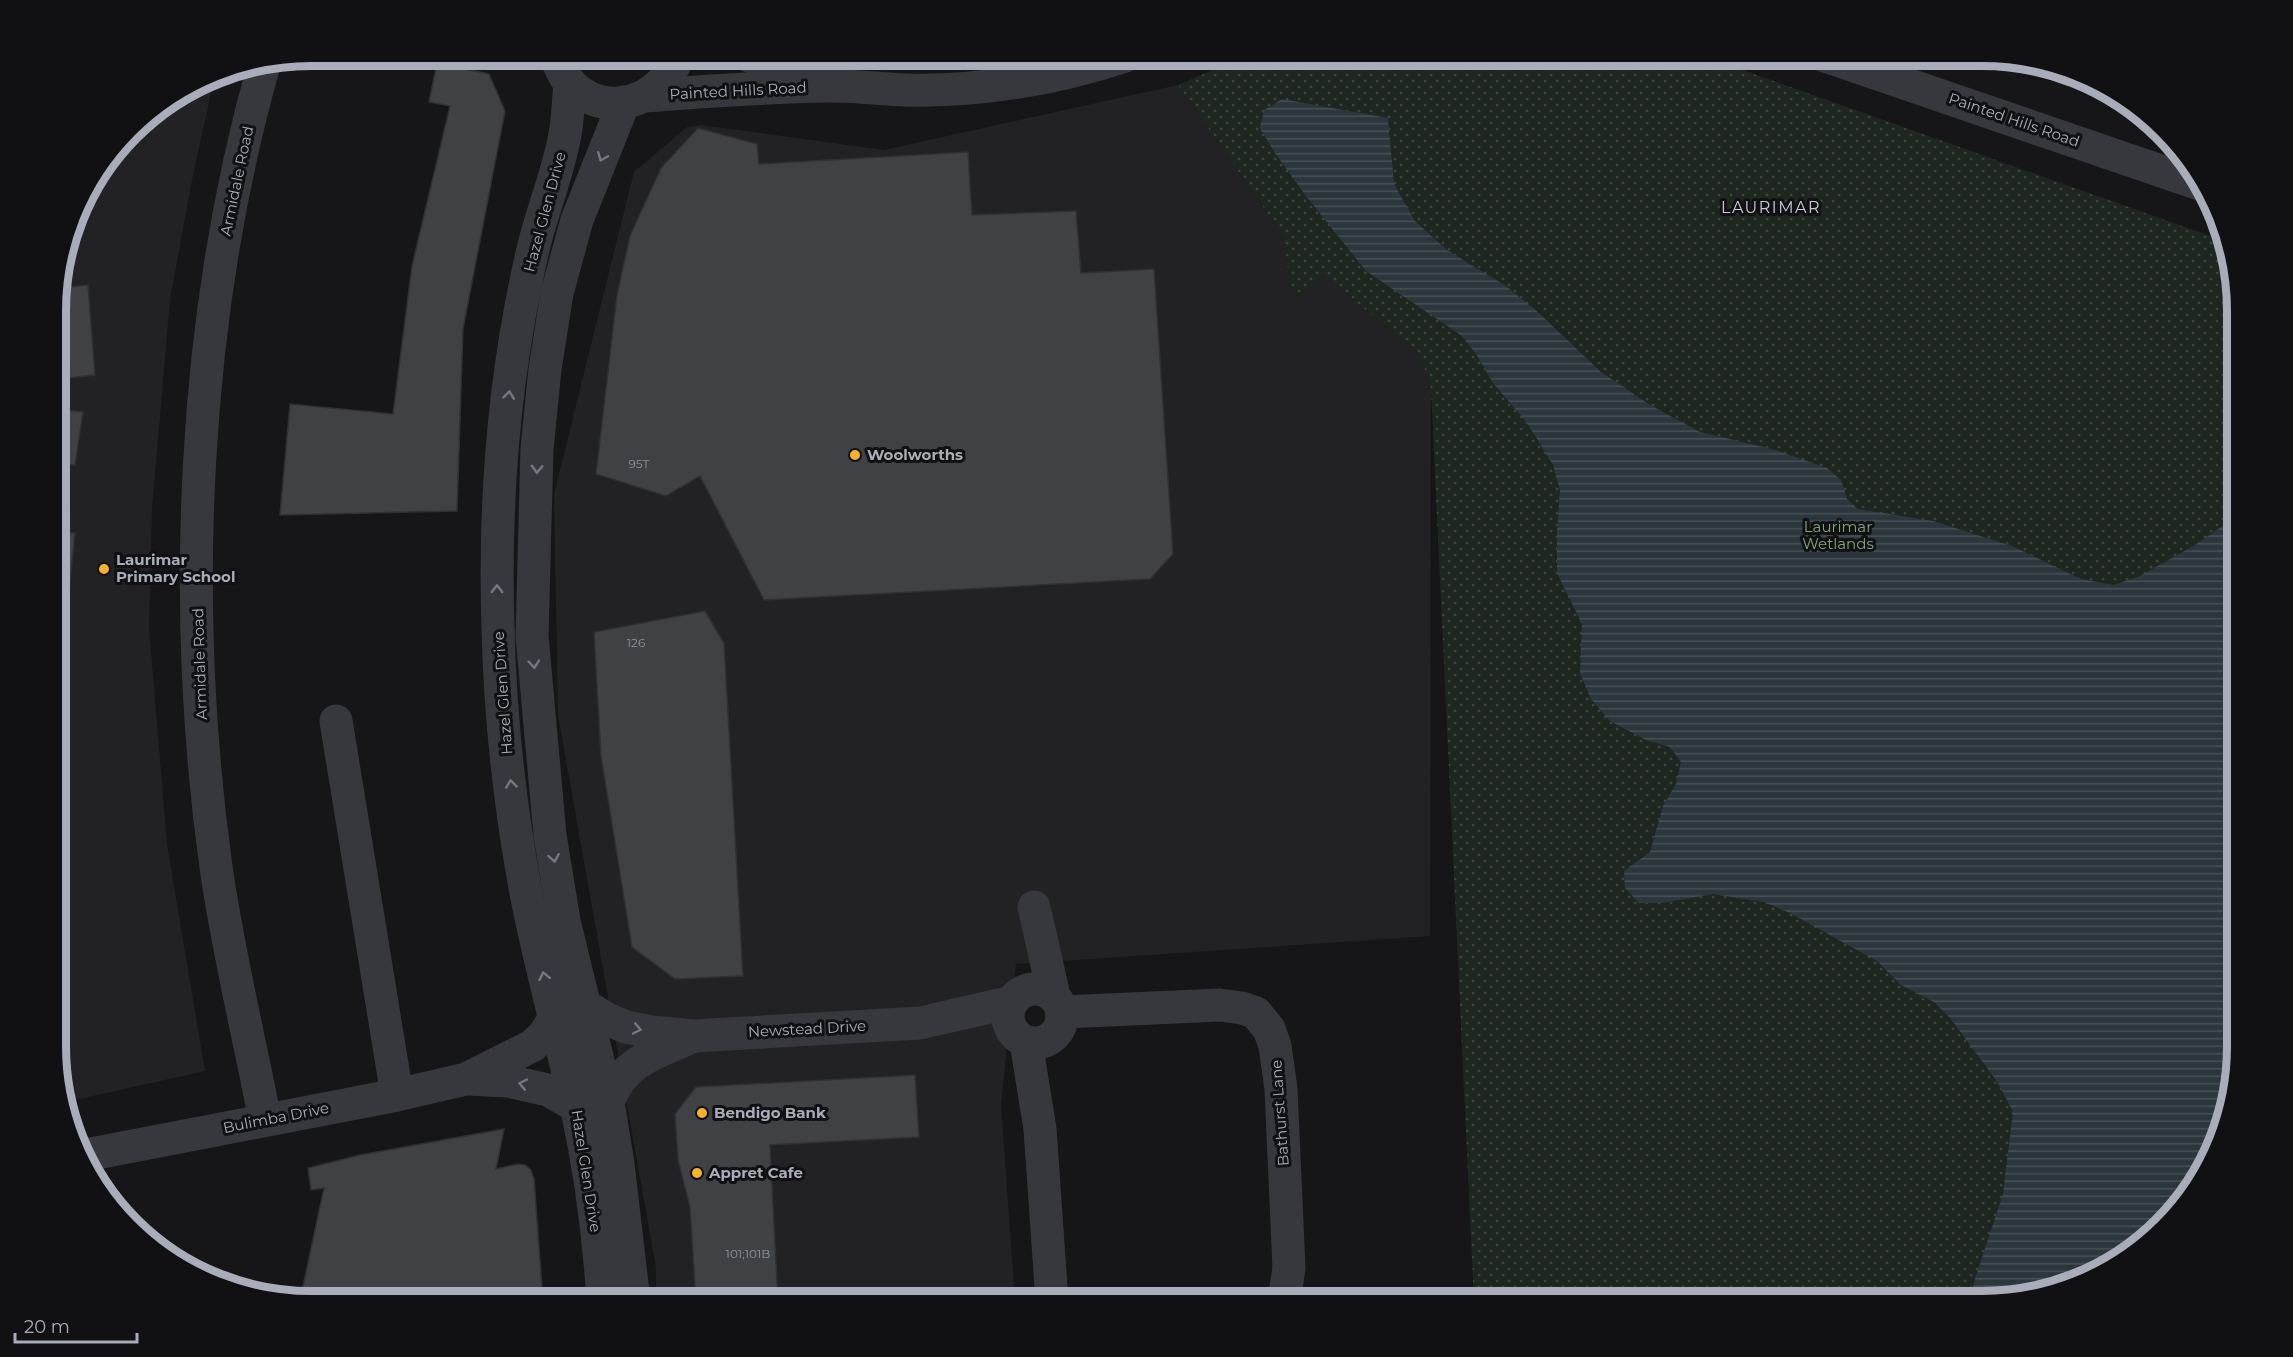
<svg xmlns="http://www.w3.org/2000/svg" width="2293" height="1357" font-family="Montserrat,sans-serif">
<defs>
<pattern id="park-dots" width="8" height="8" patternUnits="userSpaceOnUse" patternTransform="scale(1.5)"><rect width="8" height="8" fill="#1e271f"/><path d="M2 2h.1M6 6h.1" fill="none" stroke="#3c443d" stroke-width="1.8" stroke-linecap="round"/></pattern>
<pattern id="water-rules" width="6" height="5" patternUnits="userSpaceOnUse" patternTransform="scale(1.5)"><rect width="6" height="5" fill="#2c363d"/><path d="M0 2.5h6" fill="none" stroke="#485057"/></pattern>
</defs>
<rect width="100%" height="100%" fill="#161618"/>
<g fill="#222225">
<path d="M215,74L191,185L170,300L152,509L149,628L167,844L205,1071L66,1102L58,1079V278L82,198L142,119Z"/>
<path d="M1178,85L1283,235L1291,290L1300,297L1322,274L1420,354L1431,389L1430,936L1016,964L1001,1105L1015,1301H656V1268L558,715L554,494L634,172L687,127L701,125L884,150Z"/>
</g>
<path fill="url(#park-dots)" d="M1245,56H1703L2227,242L2237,294V1062L2203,1174L2162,1227L2110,1267L1998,1301H1474L1431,389L1420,354L1322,274L1300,297L1291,290L1283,235L1178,85Z"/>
<path fill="url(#water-rules)" d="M1282,99L1388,118L1394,184L1415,221L1447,250L1506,286L1540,314L1601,372L1650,405L1700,432L1772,449L1827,468L1841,480L1847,499L1858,509L1933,521L2012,546L2081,579L2113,585L2140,576L2195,545L2237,516V1062L2203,1174L2162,1227L2110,1267L1998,1301H1971L1974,1282L2003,1194L2013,1112L1998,1083L1951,1019L1934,1002L1901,985L1877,961L1790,913L1764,902L1713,894L1662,903H1639L1625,888L1624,871L1650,852L1663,806L1676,784L1681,762L1670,747L1646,740L1610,721L1591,699L1580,673L1582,624L1557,573V533L1560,490L1553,465L1527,423L1493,383L1478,357L1462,336L1366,271L1306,196L1275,153L1260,128L1264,110Z"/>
<g fill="#404145" stroke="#303034" stroke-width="1.5">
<path d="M437,63L489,74L505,111L463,329L457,511L280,515L290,404L393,414L412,266L450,106L429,102Z"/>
<path d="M698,128L757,144L759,164L968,152L972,215L1076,211L1081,273L1154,269L1173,554L1150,579L764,600L700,476L666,496L596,474L617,295L630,236L661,168Z"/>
<path d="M88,285L95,375L58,379V288Z"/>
<path d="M58,409L83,412L75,465L58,463Z"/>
<path d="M58,532L75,533L67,612H58Z"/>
<path d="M705,611L724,643L743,976L675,979L632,947L601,756L594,632Z"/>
<path d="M915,1075L919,1137L770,1145L778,1301H696L690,1207L678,1160L675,1114L696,1087Z"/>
<path d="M504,1129L496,1169L518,1164L525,1165L531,1170L534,1179L543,1301L300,1300L324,1188L311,1190L308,1168L360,1155Z"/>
</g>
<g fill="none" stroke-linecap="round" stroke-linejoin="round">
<g stroke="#37383e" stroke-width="33">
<path d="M555,56C559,64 562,73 568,81C603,122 662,102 678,56"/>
<path d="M749,56L817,81"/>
<path d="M1825,56L2202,185"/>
<path d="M264,65C192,318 180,607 216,867C228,952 249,1036 265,1120"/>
<path d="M570,83C568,103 568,125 563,144C555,183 539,219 531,258C504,378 494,505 498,628C500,716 510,806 526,893C540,965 559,1034 576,1105C590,1169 599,1236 603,1301"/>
<path d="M645,96C706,91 767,87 828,86C853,85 879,89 905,90C978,92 1056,79 1125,56"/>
<path d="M624,102L577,220L557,293L545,369L537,449L532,636L550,835L564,921L608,1102L618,1164L634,1301"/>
<path d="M336,721L397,1095"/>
<path d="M1034,907L1054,996"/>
<circle cx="1035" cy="1016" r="27"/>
<path d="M586,1006L607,1019L626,1027L652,1032L693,1036L920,1023L1012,1002"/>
<path d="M1063,1012L1220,1005L1242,1008L1256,1013L1269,1029L1275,1046L1281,1089L1289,1268L1284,1301"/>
<path d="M1026,1042L1040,1129L1052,1301"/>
<path d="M468,1079L508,1081L548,1090L576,1106"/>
<path d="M608,1102C611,1096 614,1088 619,1081C635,1058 667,1048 692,1037"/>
<path d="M86,1155L397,1095L466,1079L532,1046L544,1035L553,1020"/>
</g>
</g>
<defs><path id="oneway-chevron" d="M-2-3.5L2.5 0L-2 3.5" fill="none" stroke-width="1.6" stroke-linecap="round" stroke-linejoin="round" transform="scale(1.5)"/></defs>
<g stroke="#757882">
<use href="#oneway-chevron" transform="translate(602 157) rotate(112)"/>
<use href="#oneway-chevron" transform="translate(509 395) rotate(-83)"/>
<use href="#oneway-chevron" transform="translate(537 469) rotate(92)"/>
<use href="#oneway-chevron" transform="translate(497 589) rotate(-90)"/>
<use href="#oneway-chevron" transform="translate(534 664) rotate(85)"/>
<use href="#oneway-chevron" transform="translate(511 784) rotate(-96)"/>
<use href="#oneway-chevron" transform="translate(554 858) rotate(80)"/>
<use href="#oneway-chevron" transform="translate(544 976) rotate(-102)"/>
<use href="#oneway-chevron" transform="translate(637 1029) rotate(12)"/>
<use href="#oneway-chevron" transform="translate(523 1084) rotate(-168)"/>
</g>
<g fill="#f8b02f" stroke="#111113" stroke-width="2">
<circle cx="855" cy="455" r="6"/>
<circle cx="104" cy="569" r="6"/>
<circle cx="702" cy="1113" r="6"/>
<circle cx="697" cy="1173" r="6"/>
</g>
<g text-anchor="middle" stroke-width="6" stroke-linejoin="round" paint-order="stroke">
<g font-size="12" fill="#8e929c">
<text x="639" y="468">95T</text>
<text x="636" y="647">126</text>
<text x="748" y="1258">101;101B</text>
</g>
<g font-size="15" fill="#a8adb9" stroke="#111113">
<text transform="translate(738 91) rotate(-3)" y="5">Painted Hills Road</text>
<text transform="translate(2014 120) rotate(19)" y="5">Painted Hills Road</text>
<text transform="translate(237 181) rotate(-78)" y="5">Armidale Road</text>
<text transform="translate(545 212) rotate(-75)" y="5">Hazel Glen Drive</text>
<text transform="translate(200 664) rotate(-92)" y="5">Armidale Road</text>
<text transform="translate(503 693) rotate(-94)" y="5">Hazel Glen Drive</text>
<text transform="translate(807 1029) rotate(-3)" y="5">Newstead Drive</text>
<text transform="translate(1280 1113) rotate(-94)" y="5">Bathurst Lane</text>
<text transform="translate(276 1118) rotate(-11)" y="5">Bulimba Drive</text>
<text transform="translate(586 1171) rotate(81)" y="5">Hazel Glen Drive</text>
</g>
<g font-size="15" font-weight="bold" fill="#a8adb9" stroke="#111113" text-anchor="start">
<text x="867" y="460">Woolworths</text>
<text x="116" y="565">Laurimar<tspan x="116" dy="17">Primary School</tspan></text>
<text x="714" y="1118">Bendigo Bank</text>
<text x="709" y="1178">Appret Cafe</text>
</g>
<g font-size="15" fill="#7ea480" stroke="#111113">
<text x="1838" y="532">Laurimar<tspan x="1838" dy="17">Wetlands</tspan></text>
</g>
<g font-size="16" letter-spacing="1.5" fill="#c9ccd5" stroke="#111113">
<text x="1771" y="213">LAURIMAR</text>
</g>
</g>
<path d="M0 0H2293V1357H0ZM311 66H1982A245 245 0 0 1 2227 311V1046A245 245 0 0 1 1982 1291H311A245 245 0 0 1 66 1046V311A245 245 0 0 1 311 66Z" fill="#111113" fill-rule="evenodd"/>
<path fill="none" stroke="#a8adb9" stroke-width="8" d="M311 66H1982A245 245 0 0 1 2227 311V1046A245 245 0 0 1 1982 1291H311A245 245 0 0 1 66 1046V311A245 245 0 0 1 311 66Z"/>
<path d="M15 1333v9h122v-9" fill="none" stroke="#a8adb9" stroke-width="3"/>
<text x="24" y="1333" font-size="18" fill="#a8adb9" stroke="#111113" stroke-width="4.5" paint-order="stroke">20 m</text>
</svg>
